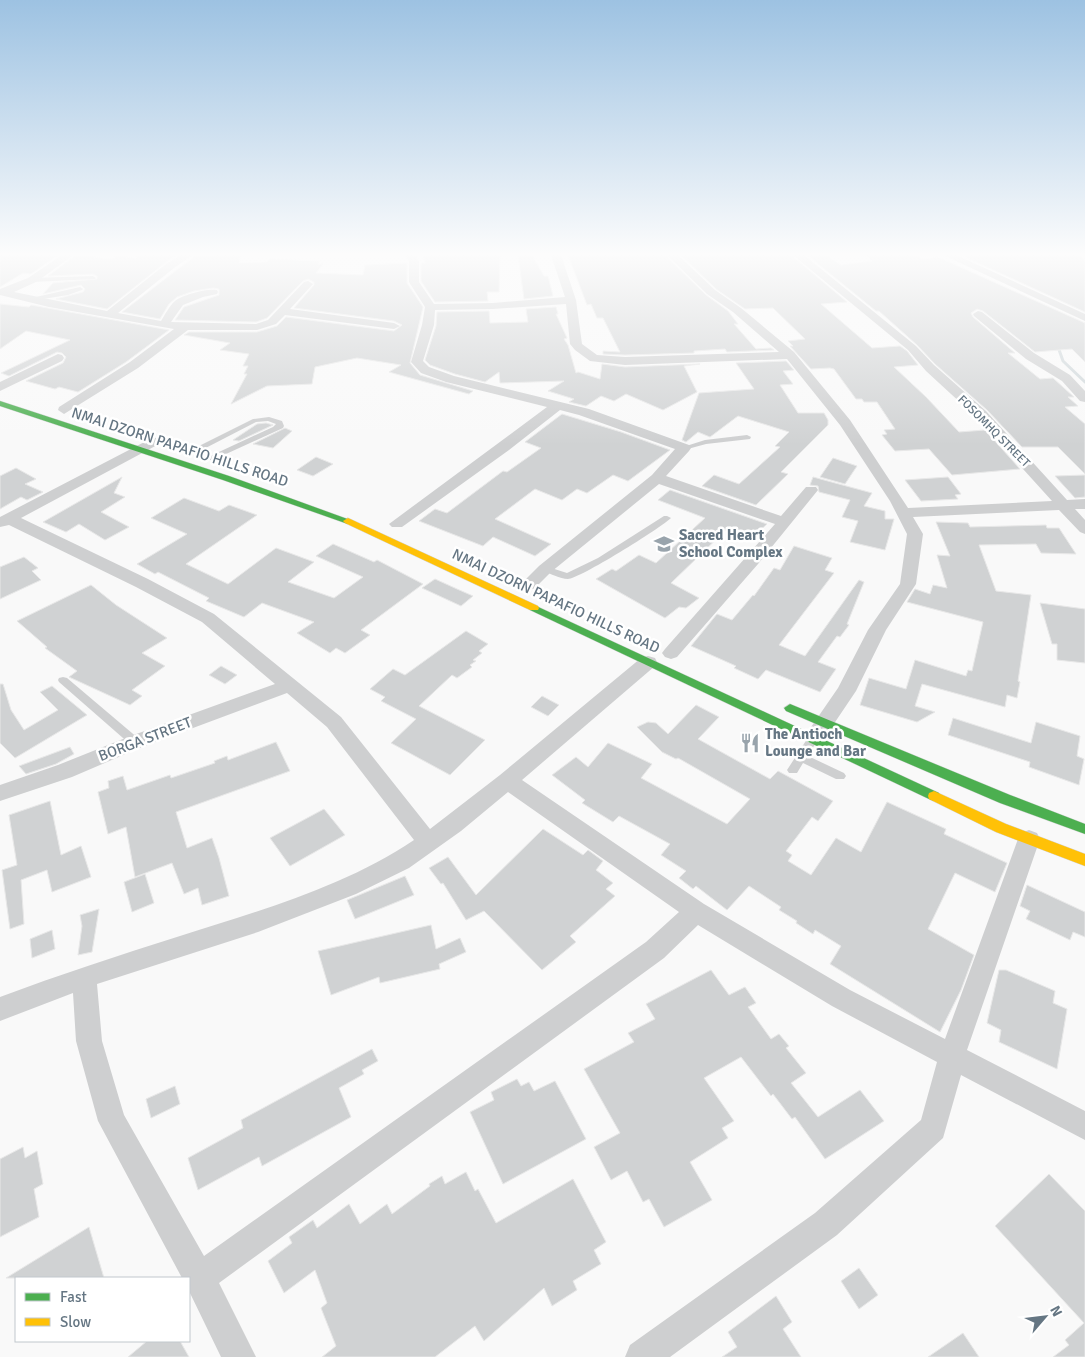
<svg xmlns="http://www.w3.org/2000/svg" width="1085" height="1357" font-family="Signika,sans-serif">
<rect width="100%" height="100%" fill="#f9f9f9"/>
<g fill="none" stroke-linecap="round" stroke-linejoin="round">
<path stroke="#ced6d9" stroke-width="3" d="M1057,344L1063,361L1085,382"/>
</g>
<g fill="#d0d2d3" stroke="#e8e8e8">
<path d="M0,255H58L31,274L23,273L0,287Z"/>
<path d="M76,255L112,259L116,256L136,258L138,255H177L165,263L107,309L56,299L83,292L85,289L81,285L43,294L53,283L97,279V276L93,274L48,276Z"/>
<path d="M213,255H241L239,263L267,262L269,259L320,261L318,264H323L316,273L363,275L365,265L407,263V283L423,307L410,363L420,375L473,391L469,394L389,372L401,365L357,358L315,367L312,384L267,386L231,404L247,374H244L248,366H243L249,354L220,350L230,343L184,335L189,332H257L277,326L286,317L394,331L402,325L394,321L294,308L314,285V282L308,279L303,281L267,318L256,322L175,320L184,307L219,295V289L213,288L194,291L177,297L169,304L160,319L122,312L195,256L212,257Z"/>
<path d="M423,255H500L499,292H487L488,301L435,302L421,281V263H425Z"/>
<path d="M518,255H532L544,276H548L553,296L524,299Z"/>
<path d="M568,255H665L706,295L728,311L738,324H734L756,349L771,348L774,350L727,352L725,349L694,351V353L625,355L603,354V351L620,352L603,318H597L591,304L587,305Z"/>
<path d="M681,255H791L847,302L821,304L872,348L900,346L907,351L918,365L894,367L926,397L959,432L985,430L1020,469L952,475L929,449L895,451L882,435L887,434L884,430L895,429L877,402H864L862,399H856L834,369L830,368L811,369L790,346H793L788,341L805,339L773,308L745,309L716,289Z"/>
<path d="M807,255H826L841,265L872,261L866,255H915L924,259L938,257L1085,323V362L1072,349L1035,352L983,311L977,309L971,313L973,317L1015,353H1008L1040,379L1053,378L1074,397H1068L1078,406L1065,407L1085,424V474L1058,447H1022L987,410L935,364L917,345L879,311H876Z"/>
<path d="M965,255H1080L1085,261V312L967,258Z"/>
<path d="M0,304L29,307L31,305L169,330L126,362L78,392L59,387L55,389L26,381L63,363L66,357L62,353L57,352L9,376L1,373L70,340L26,331L0,349Z"/>
<path d="M556,307L558,314H556L567,338L564,339L568,345L576,373L578,372L600,379L602,364L625,367L700,364L684,366L697,392L663,410L626,394L614,401L601,396L586,406L569,402L574,399L548,391L564,381L500,383L499,372L485,382L455,374L430,365L425,360L436,326L437,312L489,311L490,323L528,322L526,309Z"/>
<path d="M786,361L794,370L783,371L793,384L780,385L798,413H824L828,420V425L781,472L788,474L756,505L702,486L714,475L739,484L780,447L775,446L789,432L738,416L710,437L698,432L686,442L682,440L699,393L754,389L736,363Z"/>
<path d="M562,414L621,432L670,450L628,481L613,475L587,493L577,489L562,500L535,489L495,519L551,544L535,556L493,537L483,546L419,521L435,509L447,513L503,471L507,472L541,448L525,442Z"/>
<path d="M266,423L273,425L239,441L233,440L257,424Z"/>
<path d="M285,428L292,431L273,448L253,444Z"/>
<path d="M316,457L333,464L313,476L297,470Z"/>
<path d="M833,458L857,466L845,484L820,477Z"/>
<path d="M16,468L36,479L25,484L43,492L27,500L21,497L0,509V476Z"/>
<path d="M1085,475V497L1075,498L1055,476Z"/>
<path d="M122,477L114,493L125,497L101,512L129,527L105,540L79,524L66,532L43,522Z"/>
<path d="M813,477L872,493L864,506L885,511V519H894L885,550L850,542L858,521L842,517L850,500L819,492L818,486L810,485Z"/>
<path d="M948,477L961,494L955,495L958,499L921,501L905,480Z"/>
<path d="M670,490L767,524L753,537L729,527L671,583L699,598L686,608L679,607L665,618L596,579L612,569L616,571L639,555L656,563L705,518L658,500Z"/>
<path d="M184,498L219,511L229,505L257,515L186,564L228,584L276,548L314,562L288,582L334,598L363,577L316,556L333,544L374,562L377,560L423,584L361,630L370,635L345,653L336,648L330,653L297,633L314,622L262,603L244,617L206,601L209,598L158,572L155,574L137,564L187,534L151,518Z"/>
<path d="M936,522L968,523L970,527L1046,525L1047,528H1059L1076,554L1041,553L1036,544L979,545L996,591L1031,595L1018,681L1020,682L1017,698L1007,695L1005,707L922,684L915,706L935,712L917,722L860,705L869,678L906,689L915,660L966,676L968,670L972,671L983,622L907,602L915,589L930,594L933,585L947,588L937,555L950,556Z"/>
<path d="M794,546L832,558L825,570L834,573L779,645L805,656L859,580L864,582L847,624L849,625L840,637L837,636L818,662L836,669L820,692L766,670L758,679L734,668L736,666L691,646L717,614L732,620L753,595L754,596L774,568L780,570Z"/>
<path d="M24,557L38,568L32,571L41,580L0,599V567Z"/>
<path d="M435,579L457,589L473,596L461,606L422,588Z"/>
<path d="M91,585L116,605L167,638L142,653L165,666L132,690L142,696L130,705L69,677L77,671L45,648L47,647L17,621Z"/>
<path d="M1040,603L1085,609V663L1057,660V644H1052Z"/>
<path d="M466,631L488,644L479,651L482,653L473,660L476,661L470,665L472,667L457,678L452,675L419,706L485,740L450,775L391,743L416,719L381,701L385,697L370,689L393,669L405,675Z"/>
<path d="M221,666L237,675L225,684L209,675Z"/>
<path d="M0,684H3L11,710L24,730L58,710L40,692L52,686L87,715L15,758L0,743Z"/>
<path d="M542,696L559,705L548,716L531,707Z"/>
<path d="M696,705L719,717L698,739L770,779L778,771L833,801L818,821L812,817L786,851L792,855L788,861L811,875L836,838L861,852L887,802L946,829L944,834L1007,863L995,892L955,873L928,929L974,955L961,990L940,1032L830,964L841,946L815,930L813,934L796,923L797,921L779,910L781,907L749,886L727,910L696,886L693,889L679,878L686,871L661,855L670,844L619,816L613,822L582,803L585,800L552,775L576,757L588,767L608,743L652,764L641,778L727,824L750,799L678,758L676,759L662,752L637,727L648,722L656,723L668,734Z"/>
<path d="M953,718L1031,743L1036,722L1080,736L1077,756L1084,759L1079,785L1029,767L1030,762L948,735Z"/>
<path d="M276,742L290,771L176,812L187,848L212,838L219,858L229,896L202,905L198,888L184,894L172,863L135,877L126,827L108,834L98,792L109,788L108,781L123,776L127,790L170,775L171,778L215,763L214,761L227,756L228,760Z"/>
<path d="M70,747L74,754L56,764L26,774L19,766Z"/>
<path d="M50,801L61,855L81,846L91,877L52,892L47,870L21,880L24,924L10,929L2,870L17,865L9,815Z"/>
<path d="M324,809L345,835L290,866L270,838Z"/>
<path d="M543,829L583,855L588,850L603,861L596,870L613,883L606,889L615,896L570,936L576,942L542,970L484,911L466,920L443,883L441,884L429,868L448,857L476,895Z"/>
<path d="M145,874L154,903L132,912L124,882Z"/>
<path d="M405,876L414,895L355,919L347,900Z"/>
<path d="M1027,885L1085,912V937L1073,932L1070,940L1026,919L1030,911L1020,906Z"/>
<path d="M99,909L92,952L78,955L82,926L80,915Z"/>
<path d="M431,925L436,949L460,938L466,952L439,964L440,969L380,983L379,977L331,995L318,951Z"/>
<path d="M52,930L55,949L32,958L30,939Z"/>
<path d="M711,970L729,995L745,987L756,1003L748,1007L771,1039L779,1034L789,1046L786,1048L806,1073L791,1083L818,1117L860,1090L884,1121L825,1159L795,1117L792,1119L773,1094L771,1096L741,1057L704,1078L734,1121L722,1128L728,1138L690,1162L712,1200L664,1227L649,1199L643,1202L627,1171L611,1180L594,1147L620,1133L584,1069L634,1042L628,1033L655,1019L646,1004Z"/>
<path d="M999,970H1006L1055,991L1053,1003L1067,1009L1057,1069L999,1042L1001,1030L987,1023Z"/>
<path d="M372,1049L378,1061L362,1070L364,1074L339,1088L351,1117L262,1166L259,1157L198,1190L188,1158L243,1128L241,1120Z"/>
<path d="M517,1079L521,1086L529,1082L534,1091L555,1081L586,1139L503,1184L470,1112L494,1100L491,1092Z"/>
<path d="M175,1086L180,1104L151,1118L146,1099Z"/>
<path d="M23,1147L25,1158L37,1151L43,1184L34,1189L39,1217L0,1237V1159Z"/>
<path d="M466,1172L475,1191L478,1189L496,1223L573,1179L606,1242L594,1250L601,1264L573,1281L577,1290L552,1306L544,1288L484,1341L475,1326L435,1357H322L336,1346L321,1308L327,1303L315,1270L284,1293L268,1261L292,1243L289,1237L313,1220L317,1228L349,1204L360,1224L387,1204L392,1214L430,1186L429,1184L442,1176L445,1184Z"/>
<path d="M1049,1174L1085,1211V1357H1053L1069,1345L1065,1340L1084,1323L995,1226Z"/>
<path d="M89,1227L104,1278H6Z"/>
<path d="M859,1268L878,1295L859,1309L841,1281Z"/>
<path d="M776,1296L792,1322L783,1329L801,1357H722L737,1347L728,1332Z"/>
<path d="M963,1333L979,1357H928Z"/>
<path d="M147,1341H180L189,1357H128Z"/>
</g>
<g fill="none" stroke-linecap="round" stroke-linejoin="round">
<defs>
<g id="fast">
<path d="M0,401L229,476L353,521L348,524L345,523L223,480L0,406Z"/>
<path d="M534,605L939,793L940,796L939,799L934,801L929,799L530,610L529,608Z"/>
<path d="M790,704L1010,795L1085,824V834L1000,803L786,711L784,708Z"/>
</g>
<g id="slow">
<path d="M348,518L538,606L539,608L538,610H530L345,523L343,521Z"/>
<path d="M934,791L1006,824L1085,854V866L996,832L929,799L928,796L929,793Z"/>
</g>
</defs>
<use href="#fast" stroke="#d5d6d7" stroke-width="1"/>
<use href="#slow" stroke="#d5d6d7" stroke-width="1"/>
<g fill="#cecfd0" fill-rule="evenodd">
<path d="M93,276L96,278L95,279L32,282L29,280L32,278Z"/>
<path d="M80,287L83,289L82,290L68,295L30,301L27,299Z"/>
<path d="M269,417L282,421L284,426L283,428L213,460H210L206,458L273,427L276,424L268,421L256,422L194,454H191L187,452L253,419Z"/>
<path d="M747,435L751,437L750,439L706,444L684,450L680,448L705,440Z"/>
<path d="M664,516H667L671,518C661,528 579,579 568,579C560,579 550,573 542,571L541,569L545,566L567,573L598,558Z"/>
<path d="M63,677L67,678L139,739L140,742L139,745H131L59,682L58,680L59,678Z"/>
<path d="M813,735L817,736L818,739L808,756L844,773L846,776L844,779H836L803,763L797,773H789L787,770L789,767L809,736Z"/>
</g>
<g fill="#cecfd0" fill-rule="evenodd">
<path d="M62,255H74L36,282L14,292L107,311L166,264L181,255H193L174,268L118,313L161,321C165,315 169,306 175,301C182,295 207,288 217,290L218,292L217,294L203,297L183,305L171,322L256,324L268,320L304,282L308,281L313,284L290,309L394,323L400,326L394,329L285,315L276,324L257,330H188L138,368L64,414L58,410L59,407L130,362L174,329L49,307L0,295V289L28,278Z"/>
<path d="M405,255H415L419,261V282L434,304L493,303L565,297L551,255H561L576,300L582,344L597,355L625,357L779,352L733,312L707,294L667,255H678L715,290L741,308L794,352L850,420L908,508L1052,501L976,417L926,371L908,350L793,255H804L916,346L934,365L986,411L1067,500L1085,499V509H1075L1085,520V534L1080,532L1059,510L913,517L923,534L916,584L886,630L856,691L823,740L816,742L809,740L806,735L809,730L838,688L868,630L900,584L907,534L890,501L840,425L787,359L625,365L590,361L575,350L570,344L566,304L493,309L435,310L434,325L423,361L429,367L454,376L589,409L689,445L691,448L689,451L666,476L781,516L806,487H816L818,490L758,564L677,657L671,659L665,657L662,653L665,649L775,524L659,484L551,572L534,589H522L520,585L539,566L652,475L675,449L579,415L560,410L509,450L402,527H392L389,524L547,407L446,382L421,373L411,362L422,325L425,307L409,282V261Z"/>
<path d="M943,255H956L1085,314V321Z"/>
<path d="M978,311L982,312L1034,353L1070,375L1085,391V402L1080,401L1062,381L1026,359L974,316L973,314Z"/>
<path d="M58,354L62,355L64,358L62,361L0,391V382Z"/>
<path d="M154,437L161,441L159,444L21,518L148,579L214,614L341,717L430,829L500,775L641,658L648,656L655,658L657,662L655,666L522,780L704,904L850,990L945,1039L1018,839L1021,833L1029,830L1037,833L1040,839L967,1050L1085,1111V1140L961,1075L943,1138L837,1235L670,1357H625L630,1345L815,1213L921,1120L937,1062L832,1006L698,925L664,958L219,1283L256,1357H221L189,1291V1278H182L98,1121L76,1041L73,993L0,1021V997C59,975 119,955 180,936C259,911 344,887 414,840L327,727L287,693L142,747L72,777L0,801V785L58,765L128,737L275,684L202,622L136,587L9,525L0,527V517ZM508,792L679,912L646,942L204,1256L124,1115L102,1041L97,984L258,932L356,894L409,868L461,831Z"/>
</g>
<use href="#fast" fill="#4caf50" fill-rule="evenodd"/>
<use href="#slow" fill="#ffc107" fill-rule="evenodd"/>
</g>
<linearGradient id="sky" x2="0" y2="1"><stop stop-color="#9dc2e2"/><stop offset="0.57" stop-color="#fcfcfc"/><stop offset="1" stop-color="#fcfcfc" stop-opacity="0"/></linearGradient>
<rect width="1085" height="445" fill="url(#sky)"/>
<defs>
<symbol id="school-bare" viewBox="-9 -9 18 18"><path d="M0-5L7-2L0 1L-7-2ZM-4 1L0 2.5L4 1V4Q0 6-4 4Z" fill="#99a4ac" stroke="#fff" stroke-width="2.5" paint-order="stroke"/></symbol>
<symbol id="restaurant-bare" viewBox="-9 -9 18 18"><path d="M-5-6h1v4h1v-4h1v4h1v-4h1v5L-1.5 .5V6h-2V.5L-5-1ZM5-6V6H3V1.5H1.5Q1.5-4 5-6Z" fill="#99a4ac" stroke="#fff" stroke-width="2.5" paint-order="stroke"/></symbol>
</defs>
<g fill-rule="evenodd">
<use href="#school-bare" x="650" y="530" width="28" height="28"/>
<use href="#restaurant-bare" x="736" y="729" width="28" height="28"/>
</g>
<g text-anchor="middle" stroke-width="5" stroke-linejoin="round" paint-order="stroke">
<g font-size="12" fill="#657683" stroke="#fff">
<text transform="translate(994 431) rotate(45)" y="4">FOSOMHQ STREET</text>
</g>
<g font-size="15" fill="#657683" stroke="#fff">
<text transform="translate(180 447) rotate(18)" y="5">NMAI DZORN PAPAFIO HILLS ROAD</text>
<text transform="translate(556 601) rotate(25)" y="5">NMAI DZORN PAPAFIO HILLS ROAD</text>
<text transform="translate(145 739) rotate(-21)" y="5">BORGA STREET</text>
</g>
<g font-size="15" font-weight="bold" fill="#657683" stroke="#fff" text-anchor="start">
<text x="679" y="540">Sacred Heart<tspan x="679" dy="17">School Complex</tspan></text>
<text x="765" y="739">The Antioch<tspan x="765" dy="17">Lounge and Bar</tspan></text>
</g>
</g>
<rect x="15" y="1277" width="175" height="65" fill="#ffffff" stroke="#c1c8cd"/>
<rect x="25" y="1293" width="25" height="8" fill="#4caf50" stroke="#c1c8cd"/>
<text x="60" y="1302" font-size="15" fill="#657683">Fast</text>
<rect x="25" y="1318" width="25" height="8" fill="#ffc107" stroke="#c1c8cd"/>
<text x="60" y="1327" font-size="15" fill="#657683">Slow</text>
<g transform="translate(1045 1317) rotate(62)" stroke="#ffffff" stroke-width="4" paint-order="stroke">
<path d="M0-4L9 19L0 12L-9 19Z" fill="#657683"/>
<text y="-8" font-size="14" font-weight="bold" text-anchor="middle" fill="#657683">N</text>
</g>
</svg>
